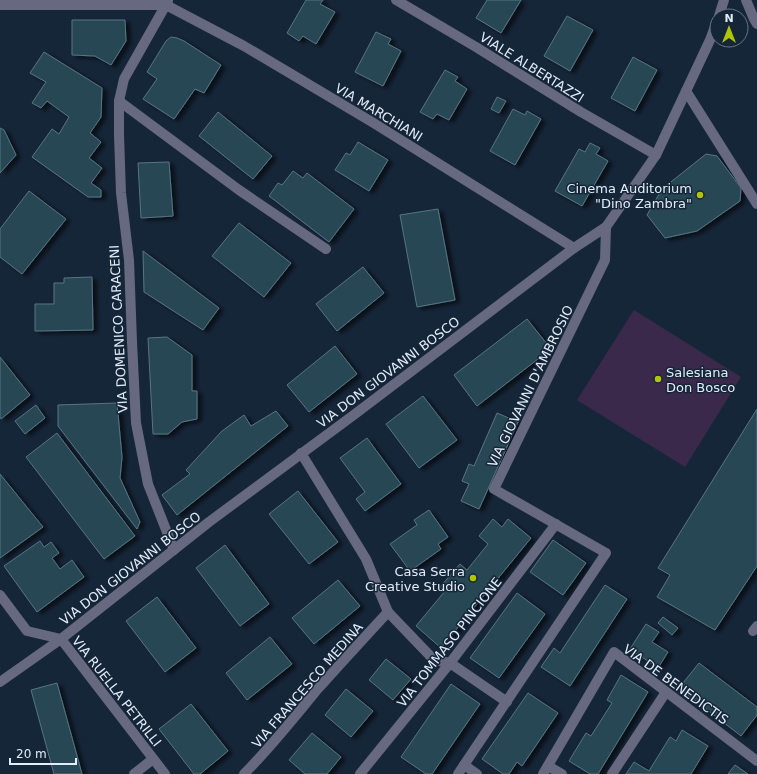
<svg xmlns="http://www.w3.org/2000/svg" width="757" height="774" font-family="'DejaVu Sans',sans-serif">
<defs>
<filter id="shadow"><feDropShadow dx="4.5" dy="2.5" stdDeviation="2" flood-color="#0009"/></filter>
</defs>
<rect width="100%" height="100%" fill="#162639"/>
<path fill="#3a294a" d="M634,310L741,377L685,467L577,400Z"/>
<g fill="#274652" stroke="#567684" filter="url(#shadow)">
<path d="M306,0H323L320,4L335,12L316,44L303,36L299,41L287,33Z"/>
<path d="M487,0H521L501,33L476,18Z"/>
<path d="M567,16L593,30L570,71L544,56Z"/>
<path d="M72,20H125L126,41L111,65L95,56L72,55Z"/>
<path d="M376,32L391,39L388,44L401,51L383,86L355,72Z"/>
<path d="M171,37L177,38L184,41L221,65L204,93L195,89L174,119L143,99L157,79L147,72L166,41Z"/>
<path d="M44,52L102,88L101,117L90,133L101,142L89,158L102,168L91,183L101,190V197H88L32,157L52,129L59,134L69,117L47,101L41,108L32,103L46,82L30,73Z"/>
<path d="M633,57L657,70L635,111L611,98Z"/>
<path d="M445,70L458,77L455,81L467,89L449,120L437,114L433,119L420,112Z"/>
<path d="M497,97L506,101L499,113L491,109Z"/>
<path d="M513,109L525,115L527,111L541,119L515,165L490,151Z"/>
<path d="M218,112L272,156L253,179L199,136Z"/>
<path d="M0,128L4,130L16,155L0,173Z"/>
<path d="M358,142L388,160L369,191L335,170L346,153L350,155Z"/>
<path d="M590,143L600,148L596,154L608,161L582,206L555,191L579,149L585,152Z"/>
<path d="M706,154L717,156L741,188L740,201L697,231L665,238L647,215L662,189Z"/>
<path d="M169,162L173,216L141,218L138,163Z"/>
<path d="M293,171L303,178L307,173L354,209L329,242L269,196L278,183L282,185Z"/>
<path d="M29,191L66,219L22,274L0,257V229Z"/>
<path d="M438,209L455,300L417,307L400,215Z"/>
<path d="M239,223L291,263L264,297L212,256Z"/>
<path d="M143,251L219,308L203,330L144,292Z"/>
<path d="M363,267L384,293L337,331L316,304Z"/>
<path d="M92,277L93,330L35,331V304H54V283H64V278Z"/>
<path d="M527,319L551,349L477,406L454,375Z"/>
<path d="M167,337L192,355V391H197V419L182,422L168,434H153L148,338Z"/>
<path d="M335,346L357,374L309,412L287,385Z"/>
<path d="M0,357L30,395L1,419L0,417Z"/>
<path d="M423,396L457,440L419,468L386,424Z"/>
<path d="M117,403L122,457L120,478L140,522L137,529L58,426V405Z"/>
<path d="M36,405L45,418L25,434L15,421Z"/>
<path d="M757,409V566L715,630L657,597L670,575L658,568Z"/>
<path d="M276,411L288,426L177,515L162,495L190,474L186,470L222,431L244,415L251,426Z"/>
<path d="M497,413L518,422L479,509L461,501L469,484L462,481L469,464L474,466Z"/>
<path d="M57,433L135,536L104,559L26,457Z"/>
<path d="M367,438L401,484L365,511L356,499L365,492L340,458Z"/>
<path d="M0,474L43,527L0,558Z"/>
<path d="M298,491L338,542L309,564L269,514Z"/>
<path d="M429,510L448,537L438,544L441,549L410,571L390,544L417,525L414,520Z"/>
<path d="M493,519L502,527L508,519L531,538L441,648L416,626L445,591L440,587L460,564L467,570L488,544L479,536Z"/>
<path d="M553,540L586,563L563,595L530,572Z"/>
<path d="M40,541L44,547L51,542L59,553L52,558L60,569L72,560L84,577L37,612L4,566Z"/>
<path d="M225,545L269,604L240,626L196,568Z"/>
<path d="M338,580L360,606L314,644L292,618Z"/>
<path d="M605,585L627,599L570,686L541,667L554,648L560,653Z"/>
<path d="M517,593L545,614L499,678L470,658Z"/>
<path d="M157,597L196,648L165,672L126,621Z"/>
<path d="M663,617L678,628L672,635L658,623Z"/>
<path d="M646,624L659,632L652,642L668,652L658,668L630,649Z"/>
<path d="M270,637L292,664L247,700L226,673Z"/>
<path d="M386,659L411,679L393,700L369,680Z"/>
<path d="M699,663L757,707V715L741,736L679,688Z"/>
<path d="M621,675L648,692L598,774H590L569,761L586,733L591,736L612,703L607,700Z"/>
<path d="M57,683L82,774H54L31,690Z"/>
<path d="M451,684L480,704L432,774H426L401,757Z"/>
<path d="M346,689L373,711L351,737L325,715Z"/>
<path d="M528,693L558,713L522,766L517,762L509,774H503L482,759Z"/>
<path d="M191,704L228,751L200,774H194L159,729Z"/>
<path d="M682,730L708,746L691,774H626L634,762L649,771L670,737L676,741Z"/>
<path d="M312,733L341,757L327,774H305L289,760Z"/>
<path d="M735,765L748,774H728Z"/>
</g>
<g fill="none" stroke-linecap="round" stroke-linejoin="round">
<g stroke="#676980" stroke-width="10">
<path d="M686,91L757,204"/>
<path d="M119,101L239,190L326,249"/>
<path d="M753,631L757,626"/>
<path d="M548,766L562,774"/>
<path d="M612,774L666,692"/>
</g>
<g stroke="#676980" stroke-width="10">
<path d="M396,0L476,47L581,112L656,155"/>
<path d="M746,0L754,19L757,24"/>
<path d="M168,1L124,79L119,101V135L121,193L129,260L132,342L136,423L148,484L174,550"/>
<path d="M0,5H166L244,46L372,122L574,248"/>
<path d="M719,16L724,0"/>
<path d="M301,453L366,559L388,612L434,660L450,663L507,702"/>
<path d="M0,595L27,631L61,639"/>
<path d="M61,639L165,774"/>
<path d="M0,682L61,639L209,522L355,414L574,248L606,227L656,155L710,40L717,21"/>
<path d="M464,765L477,774"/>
<path d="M134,774L153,759"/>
<path d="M244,774C270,748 293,719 316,691C340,664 364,638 388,612"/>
<path d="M360,774L450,663L556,524"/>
<path d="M458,774L606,553L494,489L605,260L606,227"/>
<path d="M543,774L614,652L757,761"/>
</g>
</g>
<g fill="#b1c500" stroke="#162639" stroke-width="1.5">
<circle cx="700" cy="195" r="4"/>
<circle cx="658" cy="379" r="4"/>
<circle cx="473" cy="578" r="4"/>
</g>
<g text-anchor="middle" stroke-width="3" stroke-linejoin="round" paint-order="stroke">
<g font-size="13" fill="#e2ecfa" stroke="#162639">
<text transform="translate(532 67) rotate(32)" y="5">VIALE ALBERTAZZI</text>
<text transform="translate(379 112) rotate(31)" y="5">VIA MARCHIANI</text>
<text transform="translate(118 329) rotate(-93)" y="5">VIA DOMENICO CARACENI</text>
<text transform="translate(388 372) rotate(-37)" y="5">VIA DON GIOVANNI BOSCO</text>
<text transform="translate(530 386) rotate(-64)" y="5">VIA GIOVANNI D'AMBROSIO</text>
<text transform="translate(130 568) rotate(-38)" y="5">VIA DON GIOVANNI BOSCO</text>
<text transform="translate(449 642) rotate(-52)" y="5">VIA TOMMASO PINCIONE</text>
<text transform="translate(676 684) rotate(36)" y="5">VIA DE BENEDICTIS</text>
<text transform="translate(307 685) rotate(-49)" y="5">VIA FRANCESCO MEDINA</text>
<text transform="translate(117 691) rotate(52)" y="5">VIA RUELLA PETRILLI</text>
</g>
<g font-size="13" fill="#e2ecfa" stroke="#162639" text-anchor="end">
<text x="692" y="193">Cinema Auditorium<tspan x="692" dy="15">"Dino Zambra"</tspan></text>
<text x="666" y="377" text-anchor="start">Salesiana<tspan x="666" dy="15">Don Bosco</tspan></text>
<text x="465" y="576">Casa Serra<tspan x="465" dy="15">Creative Studio</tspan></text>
</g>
</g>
<g transform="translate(729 28)"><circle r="19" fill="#162639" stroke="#687586"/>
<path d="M0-3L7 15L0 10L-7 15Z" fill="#b1c500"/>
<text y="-6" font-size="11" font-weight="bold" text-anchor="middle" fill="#e2ecfa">N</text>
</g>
<path d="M10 758v6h66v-6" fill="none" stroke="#e2ecfa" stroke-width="2"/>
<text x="16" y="758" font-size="12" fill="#e2ecfa" stroke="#162639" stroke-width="3" paint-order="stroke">20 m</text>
</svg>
